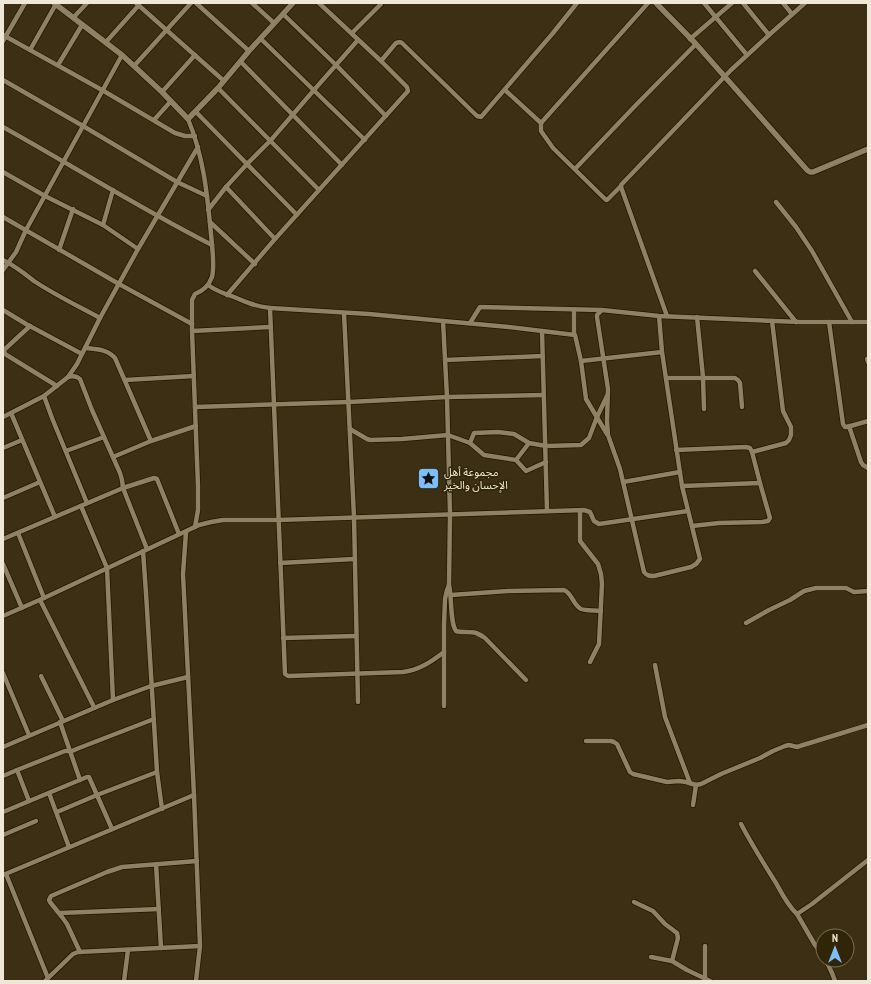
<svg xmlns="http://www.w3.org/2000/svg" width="871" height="984" font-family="'PT Sans Narrow','Noto Sans Arabic',sans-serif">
<rect width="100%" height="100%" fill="#3c2f13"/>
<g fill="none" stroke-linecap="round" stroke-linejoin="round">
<defs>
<g id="minor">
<path d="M136,3L224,81"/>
<path d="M196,3L249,51"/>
<path d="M252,3L274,23"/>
<path d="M704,3L747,55"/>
<path d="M743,3L769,35"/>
<path d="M783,3L792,14"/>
<path d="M283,14L336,65L386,116"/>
<path d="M73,18L87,3"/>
<path d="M352,33L381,4"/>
<path d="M3,35L102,90L175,133L185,136H195"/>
<path d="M261,39L365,140"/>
<path d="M690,39L732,3"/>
<path d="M3,41L25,3"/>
<path d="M106,42L139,5"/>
<path d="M30,50L56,4"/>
<path d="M381,61L396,43L400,42L402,43L477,116L481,117L553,33L577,3"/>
<path d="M241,62L342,165"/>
<path d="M58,65L82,25"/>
<path d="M134,66L191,3"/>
<path d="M3,80L83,126L177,182L207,196"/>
<path d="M218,88L319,190"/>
<path d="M505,90L541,123V131L553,148L606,200H607L621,186"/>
<path d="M162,92L195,55"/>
<path d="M196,112L297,215"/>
<path d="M188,119C204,158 207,193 211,234C212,246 215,265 212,277C209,285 203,291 195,294L192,300V331L198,486V510L195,527"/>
<path d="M154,120L171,101"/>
<path d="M541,123L648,3"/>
<path d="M3,127C73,166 141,209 212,245"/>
<path d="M575,169L635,106L696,44"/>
<path d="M3,172L45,196L103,225L138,249"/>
<path d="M226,187L275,239"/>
<path d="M776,202L796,227L812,251L852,322"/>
<path d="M208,210L226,187L247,164L271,140L314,90L358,40"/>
<path d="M3,217L119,284L192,324"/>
<path d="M210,222L255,264"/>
<path d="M103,225L113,190"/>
<path d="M59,250L73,209"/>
<path d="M3,260C15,266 24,273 34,281C55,295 78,306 100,318"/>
<path d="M3,270L16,252L26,230L122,55"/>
<path d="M755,271L796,322"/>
<path d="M208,285C218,292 223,293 234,297C248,303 255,306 270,308L285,674L288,676L403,672C419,670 431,662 444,652"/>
<path d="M227,295L275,239L408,91L407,87L381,61L319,3"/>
<path d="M270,308L369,314L443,321L447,397L450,514L449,585C452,597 450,623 456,631C462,633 469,631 476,633C479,634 482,636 485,638L526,680"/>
<path d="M574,309V335"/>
<path d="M3,310L26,324L82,354L77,364L68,377"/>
<path d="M344,313L354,517L358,702"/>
<path d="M659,316L662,352L682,486L700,559L696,564L691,567L654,576C650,576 647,576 644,572L620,469L608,435L607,421L608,389L597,317V315L602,310L659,316L800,322H868"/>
<path d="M667,316L621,187V185L731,70L769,35L805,3"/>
<path d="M697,317L703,377L704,409"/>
<path d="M443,321L509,327L575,335L581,361L586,399L607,434"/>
<path d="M829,322L843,424L845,427H847L868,421"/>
<path d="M470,323L480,307L602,310"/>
<path d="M30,326L4,350L5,354L57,386"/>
<path d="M192,331L271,327"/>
<path d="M542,331L547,511"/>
<path d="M85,348C96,349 107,349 115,358L151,441"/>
<path d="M82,354L100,318L138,249L198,147"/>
<path d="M867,359L868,362"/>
<path d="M445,360L543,356"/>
<path d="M581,361L662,352"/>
<path d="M666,378H735L738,380L740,383L742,407"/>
<path d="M125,380L194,376"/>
<path d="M44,396L52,418L87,503"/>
<path d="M195,407L349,402L447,397L544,395"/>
<path d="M11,413L55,517"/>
<path d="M3,417L44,396L68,377L72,376L77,377L80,379L92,410L120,473L122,480L123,488L147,549"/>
<path d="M849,426L861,462L863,465L868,468"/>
<path d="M350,429L367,439L370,440L402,439L448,435L470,443L484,455L516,460L526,471L546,462"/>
<path d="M470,443L474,433L498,432L514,434L529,443"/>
<path d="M3,448L22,440"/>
<path d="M676,450L746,447L750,448L752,452L760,483L770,518L768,521L762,522L719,523L692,526"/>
<path d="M66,451L104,437"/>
<path d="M752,452L786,443L789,440L791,435V427L783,411L772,321"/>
<path d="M113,457L151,441L196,426"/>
<path d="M516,460L529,443L546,446L581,445L589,438L597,417L607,396"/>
<path d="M623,482L680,472"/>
<path d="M682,486L760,483"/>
<path d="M3,498L40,482"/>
<path d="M81,506L107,568L113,700"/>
<path d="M580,510V541L598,564L601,574L602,584L599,644L590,662"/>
<path d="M186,532L183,574L194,795L200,946L196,981"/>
<path d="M18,533L44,598"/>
<path d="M3,539L123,488L154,478L157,479L179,534"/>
<path d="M143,551L146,593L157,772L162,809"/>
<path d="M280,563L354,559"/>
<path d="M3,564L22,608"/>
<path d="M451,595L508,591L564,590C572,593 573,605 581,609C586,611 595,610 601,611"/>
<path d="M40,600L94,707"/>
<path d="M3,616L44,598L199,525L211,522L223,520H278L584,510L590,512L594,521L599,524L688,511"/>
<path d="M746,623L769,610L790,600L804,591L816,588H846L854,592L868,591"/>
<path d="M283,638L356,636"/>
<path d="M655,665L665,717L690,783"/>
<path d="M3,673L29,735"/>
<path d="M41,676L63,721"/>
<path d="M444,706V625L445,599L447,590L449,585"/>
<path d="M60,722L80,780"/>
<path d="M586,741H611L614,742L617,744L630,772L633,774L667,782L679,781L686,782L696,785L701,784L721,774L760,758L773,751L785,746L789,745L797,747L800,746L868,725"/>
<path d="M3,747L113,700L151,686L188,677"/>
<path d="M17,770L65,751H72L79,748L154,719"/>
<path d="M3,776L17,770L29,801"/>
<path d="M49,793L69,847"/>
<path d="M693,805L696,785"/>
<path d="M3,812L87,777H89L112,829"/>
<path d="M57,812L97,795L157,772"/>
<path d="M741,824C752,845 764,864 776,883C782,894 788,906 797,914L812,904L868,860"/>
<path d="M3,835L36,821"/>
<path d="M156,864L161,948"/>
<path d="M6,874L48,978"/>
<path d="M3,875L194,795"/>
<path d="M634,902L653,911L665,924L677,933L678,938L672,961"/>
<path d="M60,913L159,909"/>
<path d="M797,914L815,945L823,956"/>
<path d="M705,946V979"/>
<path d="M80,952L67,924L62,917L50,902L49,900L51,896L107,872L122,867L197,861"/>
<path d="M651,957L672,961L687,970L710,981"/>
<path d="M826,960L832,973L835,981"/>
<path d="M45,981L73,954L78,952L200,946"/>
<path d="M124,981L128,950"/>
</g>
<g id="tertiary">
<path d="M54,3L122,55L162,92L188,119L218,88L249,51L293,3"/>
<path d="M656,3L696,44L807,170L810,172H813L868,149"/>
</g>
</defs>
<use href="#minor" stroke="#221600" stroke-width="6"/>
<use href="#tertiary" stroke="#221600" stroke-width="7"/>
<use href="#minor" stroke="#8f8163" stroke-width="4.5"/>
<use href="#tertiary" stroke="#8f8163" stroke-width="5.5"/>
</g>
<defs>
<symbol id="sight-square" viewBox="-11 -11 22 22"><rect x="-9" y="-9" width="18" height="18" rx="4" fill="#7dbef9" stroke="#312508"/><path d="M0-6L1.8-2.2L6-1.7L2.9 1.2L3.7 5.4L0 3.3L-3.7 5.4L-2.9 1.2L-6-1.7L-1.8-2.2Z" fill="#111"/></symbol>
</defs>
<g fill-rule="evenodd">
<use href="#sight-square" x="416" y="466" width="25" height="25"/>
</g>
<g text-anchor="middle" stroke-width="3" stroke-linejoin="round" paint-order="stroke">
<g font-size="11" fill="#efe7d7" stroke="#312508" text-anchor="start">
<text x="444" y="476">مجموعة أهل<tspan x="444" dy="13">الإحسان والخير</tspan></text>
</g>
</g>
<rect width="871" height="984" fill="none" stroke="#efe7d7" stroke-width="8"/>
<g transform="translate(835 948)"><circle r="19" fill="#312508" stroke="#7d735b"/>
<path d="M0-3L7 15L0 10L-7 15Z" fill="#7dbef9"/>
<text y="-6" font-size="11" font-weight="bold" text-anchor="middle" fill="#efe7d7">N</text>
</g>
</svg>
